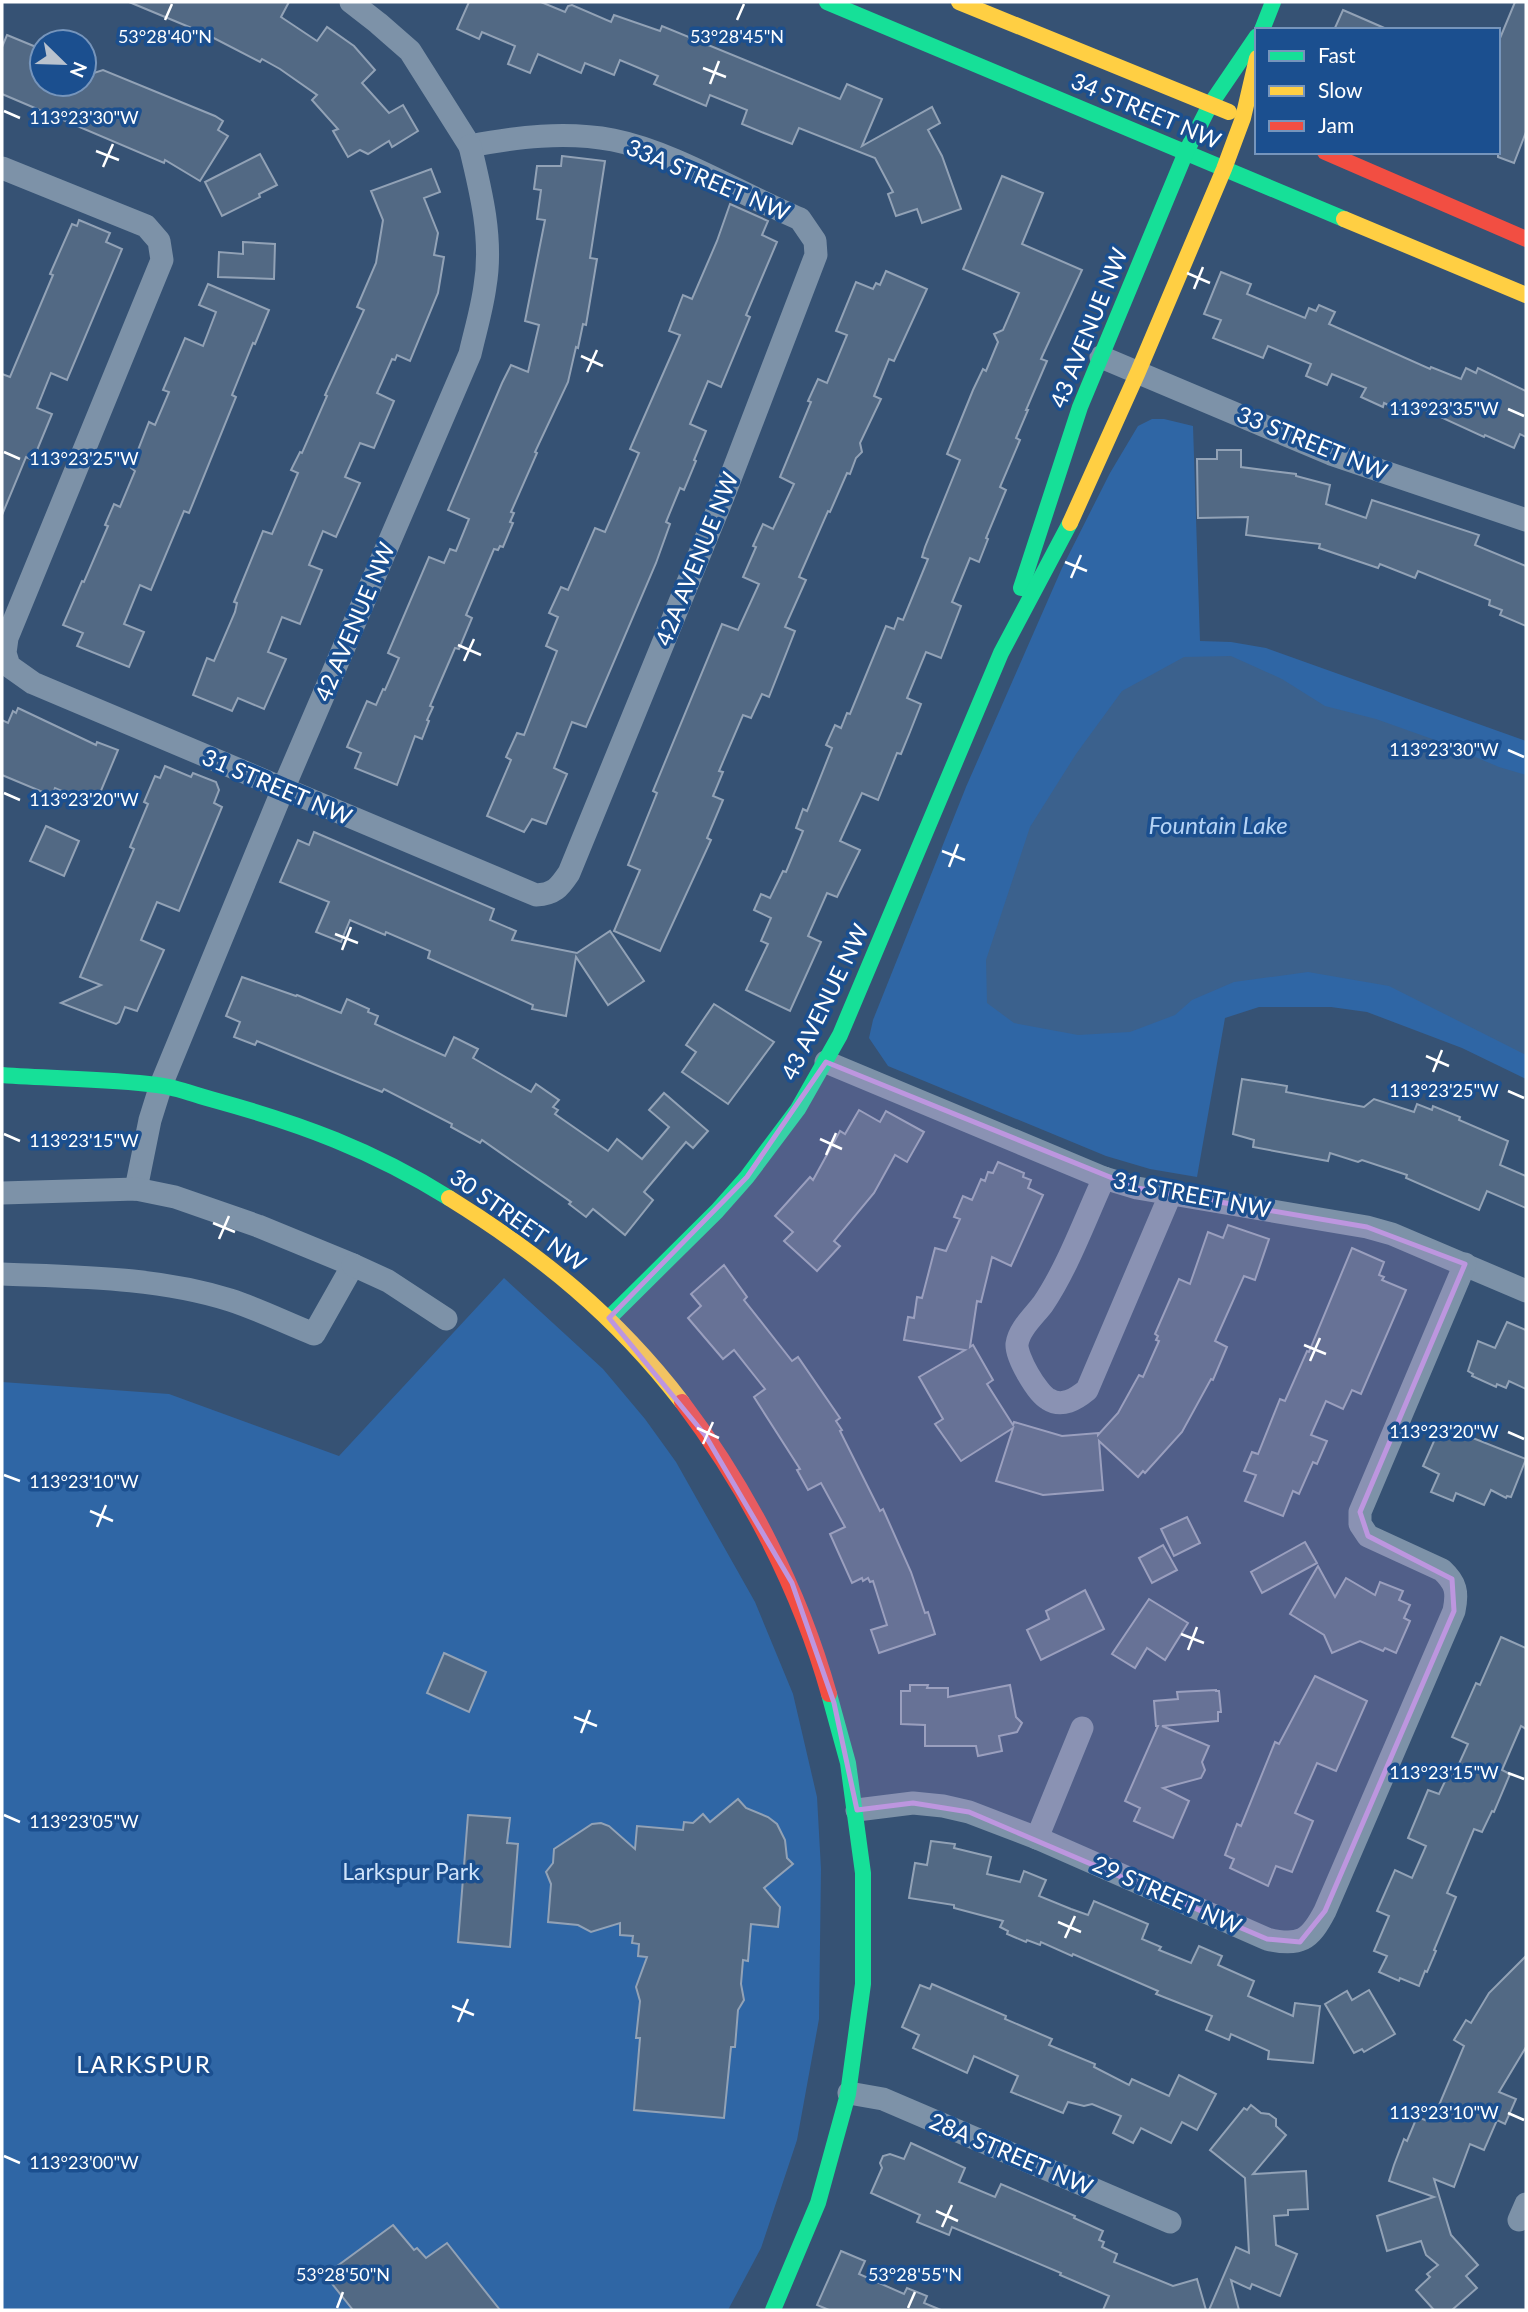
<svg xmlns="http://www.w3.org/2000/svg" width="1528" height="2312" font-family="Lato,sans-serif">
<rect width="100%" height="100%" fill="#365274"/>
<g fill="#2f66a5">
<path d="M1152,419H1164L1193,426L1200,641L1231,642L1266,648L1526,741V1079L1462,1048L1367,1012L1331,1007H1259L1225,1018L1197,1177L1150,1169L1106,1156L888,1066L869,1038L873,1020L966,787L1062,568L1110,473L1138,426Z"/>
<path d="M504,1278L603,1369L645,1419L676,1462L755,1602L793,1694L817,1797L821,1869L819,2019L797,2140L761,2248L728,2310H2V1382L169,1394L339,1456Z"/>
</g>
<path fill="#3b618d" d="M1231,656L1282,679L1325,706L1376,719L1435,740L1499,767L1526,775V1055L1389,986L1308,972L1234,982L1192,1000L1175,1015L1130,1032L1078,1035L1014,1023L987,1003L986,960L1030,827L1076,754L1122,691L1184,657Z"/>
<g fill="#526984" stroke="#92a2b6" stroke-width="2">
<path d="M129,2H289L281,17L317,41L327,27L354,46L375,70L362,83L389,113L403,105L418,131L392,147L389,141L368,154L360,150L348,157L333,131L338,129L312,100L317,95L280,69L262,59L260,62L206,34Z"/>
<path d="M469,2H541L565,12L568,6L572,5L611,22L614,15L660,31L662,26L840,99L847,84L882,99L862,146L932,107L940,123L928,130L942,156L961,209L922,223L917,209L896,216L888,194L893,192L875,158L799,128L792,144L764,133L742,124L747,110L710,95L706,106L654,84L658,76L620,60L614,75L585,63L581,73L538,54L530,73L508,64L515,46L482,32L479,39L457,29Z"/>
<path d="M1515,2H1526V132L1514,163L1498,157V43Z"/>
<path d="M1343,10L1389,30H1334Z"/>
<path d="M7,35L41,49L42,84H84V69L94,73L103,70L215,116L223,121L218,130L228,136L200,181L165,160L164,163L2,94V47Z"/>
<path d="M260,154L277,185L259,194L260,197L222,216L205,182Z"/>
<path d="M562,156L605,161L590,258L597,259L586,325L583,324L578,348L576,347L568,382L535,452L537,453L511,512L514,513L510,522L513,523L503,547L500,546L498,550L494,549L466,615L472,618L459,649L455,648L430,706L433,707L427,720L429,721L422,739L415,736L397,785L355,768L361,753L347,747L367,701L376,705L383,689L385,690L399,658L388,653L429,557L444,563L450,549L456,551L469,519L448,510L502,383L511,365L528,372L539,325L525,321L545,220L537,219L541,190L534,189L537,166H561Z"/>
<path d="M431,169L440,192L424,198L438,233L434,255L444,257L438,293L410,361L397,355L395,360L392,359L377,393L394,401L374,448L360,443L345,477L360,483L336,537L323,531L309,565L322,570L300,624L282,617L268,652L286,659L264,709L238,698L232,711L193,695L207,658L214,661L235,612L237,603L234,602L263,531L272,534L298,473L291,470L300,452L302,453L327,396L325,395L364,310L357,307L376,263L383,220L371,191Z"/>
<path d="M1002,176L1043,193L1022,244L1082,270L1041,359L1047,361L1026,410H1028L1016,438L1020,440L1000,487L1006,490L986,538L988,539L979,562L970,558L952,602L961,606L941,658L926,652L907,698L921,704L910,732L901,754L897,753L878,800L862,793L840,841L860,850L837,897L827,893L808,936L821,942L790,1011L746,990L768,944L761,941L771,918L754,910L761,894L770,898L783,871L786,872L803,831L796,828L803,809L807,811L832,748L826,745L835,725L841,728L847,713L850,714L886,626L894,629L898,618L903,620L928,559L922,557L925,547L960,460L947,454L973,390L983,369L986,371L998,342L994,334L1003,330L1019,293L963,269Z"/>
<path d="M730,204L768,221L762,235L777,242L746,315L750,317L721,387L708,381L690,424L706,431L694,460L696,461L684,490L680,488L666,522L670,524L656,563L586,727L572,722L554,768L567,774L546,824L532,819L524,832L487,816L511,760L506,757L517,733L524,735L557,651L546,646L558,617L549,613L561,587L568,590L595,528L605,532L639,453L630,449L680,335L669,331L683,295L692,299L717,241Z"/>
<path d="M79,220L110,233L106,242L122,249L67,380L51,373L37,408L52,414L33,460L26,457L2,515V374L10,377L53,275L50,274L72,224L77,226Z"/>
<path d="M243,242L275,244L274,279L218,277L219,252L243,254Z"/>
<path d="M886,271L927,289L894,361L889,359L874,396L881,399L860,443L862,452L856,458L850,474L847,473L830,512L828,511L799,577L806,580L785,627L795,631L769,697L762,694L751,718L743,715L719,771L723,772L713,796L723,800L707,838L711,840L660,951L614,931L640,870L628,865L657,793L653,791L722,624L738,630L759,584L743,577L756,547L753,546L763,524L773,529L794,484L780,477L811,402L808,401L818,379L827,383L847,335L836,331L856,282L873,289L876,283L880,285Z"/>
<path d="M1221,272L1251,284L1247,294L1305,318L1309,308L1316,311L1319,305L1335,312L1329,324L1430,369L1431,367L1461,379L1466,368L1476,373L1478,368L1526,391V437L1520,434L1514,448L1485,435L1484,437L1419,407L1415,417L1384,403L1383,407L1361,397L1366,388L1332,374L1327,385L1306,376L1311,364L1268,346L1263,358L1213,338L1221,320L1204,314Z"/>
<path d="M208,284L269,310L255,344L253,343L232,395L236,397L189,513L184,511L151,590L140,585L124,624L144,632L129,667L77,646L83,633L63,625L82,581L84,582L108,526L105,525L114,504L120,507L135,471L131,468L149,422L155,425L169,392L163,390L185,338L203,346L216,312L199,305Z"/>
<path d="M1217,450H1241V467L1296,474V476L1330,485L1326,504L1366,518L1372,500L1479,535L1475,545L1526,566V626L1500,615L1502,610L1489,605L1490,600L1418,571L1415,578L1380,564L1378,568L1319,548L1320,544L1246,535L1248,517L1198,518L1197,459H1217Z"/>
<path d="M18,708L96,745L97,742L118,750L95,805L55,788L52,796L2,775V720L8,723L13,711L16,713Z"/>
<path d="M165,766L191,777L193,773L216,782L219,790L214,803L222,807L179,911L157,902L141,940L164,950L137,1011L125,1007L119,1022L116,1024L61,1003L101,985L80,977L134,849L130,847L148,804L144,802L155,776L160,778Z"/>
<path d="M46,826L79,841L64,876L30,861Z"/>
<path d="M314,832L494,909L490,920L516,931L512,940L577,953L610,931L644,981L608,1005L576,957L566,1016L532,1009L533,1005L428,958L430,951L386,932L385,935L350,920L341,942L316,932L329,902L280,882L298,840L309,845Z"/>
<path d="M242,977L296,996L297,995L341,1013L347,999L369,1009L368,1012L378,1016L375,1024L445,1056L454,1037L478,1049L473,1058L531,1092L536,1084L559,1100L553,1107L558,1110L555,1114L608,1151L617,1139L642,1159L669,1127L649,1110L664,1093L708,1131L693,1148L686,1142L644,1192L653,1200L625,1235L593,1209L586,1217L569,1204L571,1202L482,1140L480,1143L451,1127L452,1124L384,1089L382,1092L257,1041L255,1045L234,1037L240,1022L226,1016Z"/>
<path d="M714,1004L774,1042L728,1104L682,1072L696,1052L686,1045Z"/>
<path d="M1242,1079L1287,1086L1286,1092L1364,1107L1374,1099L1414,1112L1417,1104L1432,1110L1433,1106L1460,1117L1459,1120L1508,1141L1500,1165L1526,1176V1208L1487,1191L1479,1210L1406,1178L1407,1175L1362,1160L1358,1162L1330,1153L1328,1161L1253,1147L1254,1140L1233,1134Z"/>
<path d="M859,1110L880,1122L886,1111L924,1132L907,1162L895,1155L874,1193L834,1241L840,1246L817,1271L784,1241L793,1232L775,1216L810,1177L813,1180L840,1131L845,1134Z"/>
<path d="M998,1162L1024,1173L1023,1177L1031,1180L1028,1188L1043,1195L1011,1266L992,1257L981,1302L977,1301L970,1347L973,1345L993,1380L987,1384L1013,1425L1014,1422L1062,1436L1098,1433V1435L1118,1413L1139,1375L1143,1377L1159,1341L1156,1340L1158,1336L1155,1334L1179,1279L1190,1284L1208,1232L1223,1238L1228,1225L1269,1239L1255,1280L1244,1276L1215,1341L1227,1347L1213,1380L1211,1379L1182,1432L1145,1473L1143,1471L1138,1477L1099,1441L1103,1490L1043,1495L996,1481L1013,1428L961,1461L935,1424L943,1419L919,1377L965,1350L904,1340L908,1317L914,1318L917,1297L922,1298L935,1248L946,1251L960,1219L954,1217L963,1196L972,1200L981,1179L985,1181L988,1172L993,1173Z"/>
<path d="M1352,1248L1384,1262L1379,1275L1384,1277L1382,1280L1406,1290L1361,1394L1352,1390L1343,1409L1326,1401L1311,1435L1327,1441L1317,1464L1313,1462L1299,1494L1293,1491L1283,1516L1245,1501L1256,1475L1244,1471L1252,1452L1258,1454L1280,1399L1285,1401L1307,1351L1309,1352Z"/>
<path d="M724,1265L747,1297L744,1300L792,1361L798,1357L840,1418L836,1421L842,1430L840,1431L880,1511L883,1509L911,1572L925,1613L928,1612L935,1634L879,1653L871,1630L887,1625L873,1581L870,1582L868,1578L863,1581L862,1578L852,1583L830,1534L845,1527L821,1483L808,1490L797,1470L800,1469L754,1397L765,1389L734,1350L723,1359L688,1318L701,1306L691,1294Z"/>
<path d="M1507,1322L1526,1330V1389L1509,1381L1506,1388L1497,1384L1496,1387L1472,1376L1473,1374L1468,1371L1478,1341L1495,1348Z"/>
<path d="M1450,1429L1526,1459L1511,1497L1507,1496L1506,1498L1491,1490L1484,1505L1456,1493L1453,1501L1431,1492L1439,1474L1423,1466L1438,1432L1447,1436Z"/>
<path d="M1187,1517L1200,1543L1174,1556L1161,1529Z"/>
<path d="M1305,1542L1317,1563L1262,1593L1251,1572Z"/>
<path d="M1163,1545L1177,1570L1152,1583L1139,1558Z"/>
<path d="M1318,1566L1335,1597L1346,1578L1375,1595L1380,1582L1403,1591L1399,1600L1410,1605L1404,1618L1410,1621L1396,1653L1385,1648L1383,1651L1360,1641L1332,1653L1324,1635L1290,1614Z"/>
<path d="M1085,1590L1104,1629L1041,1660L1027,1630L1049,1619L1046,1611Z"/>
<path d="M1149,1599L1188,1623L1165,1660L1147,1648L1135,1668L1112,1654Z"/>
<path d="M1501,1637L1526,1648V1729L1521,1726L1502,1770L1510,1774L1494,1812L1492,1811L1482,1832L1474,1829L1447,1893L1456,1897L1434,1950L1436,1951L1427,1972L1425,1971L1419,1986L1400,1978L1399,1981L1379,1972L1387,1956L1374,1951L1389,1916L1377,1911L1395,1870L1412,1878L1426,1846L1408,1838L1428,1790L1439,1794L1448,1775L1453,1777L1468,1744L1452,1737L1476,1683L1480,1685Z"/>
<path d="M444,1653L486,1672L469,1712L427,1693Z"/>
<path d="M1315,1676L1367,1701L1336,1771L1317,1763L1295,1813L1313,1821L1292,1872L1276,1866L1268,1886L1230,1868L1234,1859L1225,1855L1237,1824L1241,1826L1275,1742L1279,1744Z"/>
<path d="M910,1685H928L927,1688H948V1697L1010,1685L1016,1717L1022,1723L1017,1732L999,1736L1002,1751L978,1756L976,1746H925V1725L901,1724V1691H910Z"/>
<path d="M1216,1690V1691H1219L1221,1712H1218V1721L1162,1726L1209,1746L1202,1762L1205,1770L1201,1778L1163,1788L1189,1801L1173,1838L1134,1821L1140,1808L1125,1801L1158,1726H1156L1154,1701L1178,1699L1177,1692Z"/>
<path d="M738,1799L746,1808L768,1817L777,1824L785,1840L787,1858L793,1864L764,1888L780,1907L778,1927L751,1924L748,1961L743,1960L741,1984L744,2000L738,2010L735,2047H731L724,2118L634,2110L640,2038H636L640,2001L636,1987L647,1957L638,1956L639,1944L632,1943L633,1936L620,1935V1923L591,1932L578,1925L548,1922L551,1884L546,1872L553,1863L554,1849L592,1824L601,1823L609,1826L635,1849L637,1826L683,1830L684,1822L693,1823L703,1814L710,1822Z"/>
<path d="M468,1815L510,1818L507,1843L518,1844L510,1947L458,1942Z"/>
<path d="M931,1841L955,1844L954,1848L991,1857L987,1874L1020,1882L1024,1871L1046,1880L1039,1896L1071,1909L1088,1915L1094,1901L1148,1924L1142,1939L1161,1947L1159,1950L1191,1963L1199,1946L1222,1956L1218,1965L1254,1981L1248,1996L1293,2016L1295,2003L1320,2006L1313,2063L1268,2059L1269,2051L1231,2034L1229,2040L1206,2030L1212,2016L1156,1994L1158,1991L1073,1954L1072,1956L1041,1942L1040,1945L1027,1940L1026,1942L1007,1934L1008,1931L1000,1927L1003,1921L954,1908V1905L909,1898L915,1863L927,1865Z"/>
<path d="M1526,1956V2047L1499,2092L1516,2099L1505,2124L1497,2120L1484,2150L1470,2144L1454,2187L1434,2179L1451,2235L1478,2265L1466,2276L1477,2288L1452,2310H1434L1416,2290L1430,2277L1427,2274L1438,2265L1426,2255L1421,2241L1387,2251L1377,2216L1434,2197L1389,2181L1394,2165L1404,2139L1407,2141L1417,2117L1428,2121L1434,2109L1437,2110L1464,2046L1454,2040L1466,2020L1471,2023L1489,1993Z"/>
<path d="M932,1984L1006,2016L1005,2019L1052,2039L1049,2045L1095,2064L1094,2067L1129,2085L1132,2079L1169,2096L1179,2075L1216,2094L1197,2130L1182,2122L1171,2143L1141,2128L1133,2143L1113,2133L1121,2116L1092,2104L1084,2106L1068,2102L1063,2113L1011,2092L1018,2076L974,2056L967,2073L913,2048L919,2035L902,2027L920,1985L930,1989Z"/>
<path d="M1369,1990L1395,2034L1364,2052L1362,2049L1354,2053L1325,2004L1347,1991L1352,2000Z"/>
<path d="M1251,2105L1261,2113L1269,2114L1276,2119V2126L1286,2135L1253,2174L1306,2171L1308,2209L1288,2210V2215L1274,2216L1276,2245L1297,2254L1280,2296L1252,2284L1250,2289L1231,2280L1239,2310H1209L1236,2247L1249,2253L1245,2178L1210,2150L1244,2108L1247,2110Z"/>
<path d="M911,2143L965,2168L959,2182L995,2197L1001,2184L1075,2216L1074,2218L1103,2231L1099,2240L1104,2242L1102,2247L1117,2254L1114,2262L1173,2286L1197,2279L1206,2310H1103L1109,2296L1060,2275L1061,2273L952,2227L949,2235L917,2222L920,2215L871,2193L882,2168L880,2163L883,2156L890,2154L904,2159Z"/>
<path d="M393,2225L414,2250L417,2248L426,2258L447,2243L500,2310H353L325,2275Z"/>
<path d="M841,2251L865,2261L859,2274L904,2294L907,2288L927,2296L924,2303L941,2310H829L817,2305Z"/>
</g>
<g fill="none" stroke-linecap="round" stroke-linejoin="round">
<g stroke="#7d92a8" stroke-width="23">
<path d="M2,168L146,226L159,241L162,260L7,638L5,653L9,666L33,683L536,895C554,894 559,888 569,873L725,492L816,255L815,241L800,219C742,195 674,152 613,140C565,131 517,137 470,146L410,51L378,23L351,2"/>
<path d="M1101,357L1331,454L1526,520"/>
<path d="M826,1062L1104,1178L1137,1188L1367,1227L1392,1234L1526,1291"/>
<path d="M1104,1178C1085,1219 1068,1267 1043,1304C1034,1316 1019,1329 1017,1344C1016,1357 1037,1393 1048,1399C1062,1408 1076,1399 1087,1390L1171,1193"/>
<path d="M136,1189L150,1120L161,1085L283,789L470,354C475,332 482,309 485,286C493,240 481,191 470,146"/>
<path d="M2,1193L136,1189L175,1197L258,1226L353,1265L314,1334C286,1323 258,1309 230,1300C157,1277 78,1277 2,1274"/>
<path d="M353,1265L388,1281L446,1319"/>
<path d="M857,1810L913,1803L943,1806L969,1812L1037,1838L1267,1939C1300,1947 1310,1940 1325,1911L1454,1611C1458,1592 1456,1583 1442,1570L1368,1536L1360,1524V1512L1465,1264"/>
<path d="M1037,1838L1082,1728"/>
<path d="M849,2093L883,2099L1170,2222"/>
<path d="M1519,2220L1526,2204"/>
</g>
<g stroke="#16e098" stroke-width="16">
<path d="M827,2L1344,219"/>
<path d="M1262,30L1273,2"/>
<path d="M1021,588L1080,407L1186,152L1210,105L1257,36"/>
<path d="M2,1075C53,1079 106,1078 157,1085C176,1087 195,1095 214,1100C301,1124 372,1150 449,1198"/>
<path d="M609,1318L717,1211L747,1177L798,1109L840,1035L1001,653L1070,523"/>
<path d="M773,2310L818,2203L848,2094L863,1984V1873L848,1763L829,1694"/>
</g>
<g stroke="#ffcf43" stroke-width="16">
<path d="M959,2L1229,112"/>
<path d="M1344,219L1526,295"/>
<path d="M1070,523L1138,372L1224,169L1243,118L1257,58"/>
<path d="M449,1198C541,1255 616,1316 682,1402"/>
</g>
<g stroke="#f24e42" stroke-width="16">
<path d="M1325,152L1526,239"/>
<path d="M682,1402C747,1488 800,1590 829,1694"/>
</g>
</g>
<path fill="#bd96df" fill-opacity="0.2" stroke="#bd96df" stroke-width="5" stroke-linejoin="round" d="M826,1062L1137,1188L1367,1227L1465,1264L1360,1512L1368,1536L1452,1579L1454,1611L1325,1911L1300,1942L1267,1939L969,1812L913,1803L857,1810L834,1703L792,1583L705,1435L609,1318L747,1177Z"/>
<path fill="none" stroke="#fff" stroke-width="2.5" d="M165,20L172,4M737,20L744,4M703,68L726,77M710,84L719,61M4,111L20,118M96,151L119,160M103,167L113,144M1187,273L1210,283M1194,289L1203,267M581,356L603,366M587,372L597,350M1508,409L1524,416M4,452L20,459M1065,562L1087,571M1071,578L1081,555M458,645L481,655M464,661L474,639M1508,750L1524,757M4,793L20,800M942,851L965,860M949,867L958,844M335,934L358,943M342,950L351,927M1426,1056L1449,1066M1433,1072L1442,1050M1508,1091L1524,1098M4,1134L20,1141M820,1139L842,1149M826,1155L836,1133M213,1223L235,1232M219,1239L229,1216M1304,1345L1326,1354M1310,1361L1320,1338M697,1428L719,1438M1508,1432L1524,1439M703,1444L713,1422M4,1475L20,1481M90,1511L113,1521M97,1527L106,1505M1181,1634L1204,1643M1188,1650L1197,1627M574,1717L597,1726M581,1733L590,1710M1508,1773L1524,1779M4,1815L20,1822M1058,1922L1081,1932M1065,1938L1075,1916M452,2006L474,2015M458,2022L468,1999M1508,2113L1524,2120M4,2156L20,2163M936,2211L958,2221M942,2227L952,2205M337,2308L343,2292M908,2308L915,2292"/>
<g text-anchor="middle" stroke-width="7" stroke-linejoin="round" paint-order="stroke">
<g font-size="23" fill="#fff" stroke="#1b4f8f">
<text transform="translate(1146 111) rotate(23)" y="8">34 STREET NW</text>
<text transform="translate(708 180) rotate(23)" y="8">33A STREET NW</text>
<text transform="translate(1089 328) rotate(-68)" y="8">43 AVENUE NW</text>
<text transform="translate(1312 443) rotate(22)" y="8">33 STREET NW</text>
<text transform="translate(697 559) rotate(-68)" y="8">42A AVENUE NW</text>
<text transform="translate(355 622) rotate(-67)" y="8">42 AVENUE NW</text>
<text transform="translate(277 787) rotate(23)" y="8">31 STREET NW</text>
<text transform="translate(825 1002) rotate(-64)" y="8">43 AVENUE NW</text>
<text transform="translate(1192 1195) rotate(11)" y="8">31 STREET NW</text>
<text transform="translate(518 1220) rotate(35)" y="8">30 STREET NW</text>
<text transform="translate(1167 1895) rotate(24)" y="8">29 STREET NW</text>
<text transform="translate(1011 2154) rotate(23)" y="8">28A STREET NW</text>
</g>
<g font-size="23" fill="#cfe3fa" stroke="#1b4f8f">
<text x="411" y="1880">Larkspur Park</text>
</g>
<g font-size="24" font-style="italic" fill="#b5d3f5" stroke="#1b4f8f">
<text x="1218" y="834">Fountain Lake</text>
</g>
<g font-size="24" letter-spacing="2" fill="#fff" stroke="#1b4f8f">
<text x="144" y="2073">LARKSPUR</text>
</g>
</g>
<g font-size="18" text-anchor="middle" fill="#fff" stroke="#1b4f8f" stroke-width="7" stroke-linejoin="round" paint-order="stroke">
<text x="165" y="43">53°28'40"N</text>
<text x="737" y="43">53°28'45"N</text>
<text x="84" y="124">113°23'30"W</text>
<text x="1444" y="415">113°23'35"W</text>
<text x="84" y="465">113°23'25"W</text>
<text x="1444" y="756">113°23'30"W</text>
<text x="84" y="806">113°23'20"W</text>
<text x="1444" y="1097">113°23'25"W</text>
<text x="84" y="1147">113°23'15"W</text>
<text x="1444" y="1438">113°23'20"W</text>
<text x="84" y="1488">113°23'10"W</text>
<text x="1444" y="1779">113°23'15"W</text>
<text x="84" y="1828">113°23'05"W</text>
<text x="1444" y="2119">113°23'10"W</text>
<text x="84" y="2169">113°23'00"W</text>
<text x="343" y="2281">53°28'50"N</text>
<text x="915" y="2281">53°28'55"N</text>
</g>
<rect width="1528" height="2312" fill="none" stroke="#ffffff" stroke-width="7"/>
<rect x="1255" y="28" width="245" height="126" fill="#1b4f8f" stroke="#7695bc" stroke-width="2"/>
<rect x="1269" y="51" width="35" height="10" fill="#16e098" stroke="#7695bc" stroke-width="2"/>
<text x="1318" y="63" font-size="21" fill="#ffffff">Fast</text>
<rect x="1269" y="86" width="35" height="10" fill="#ffcf43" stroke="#7695bc" stroke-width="2"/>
<text x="1318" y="98" font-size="21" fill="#ffffff">Slow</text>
<rect x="1269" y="121" width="35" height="10" fill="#f24e42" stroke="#7695bc" stroke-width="2"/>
<text x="1318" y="133" font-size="21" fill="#ffffff">Jam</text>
<g transform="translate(63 63) rotate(113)"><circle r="33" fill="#1b4f8f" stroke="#7695bc" stroke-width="2"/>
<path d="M0-5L12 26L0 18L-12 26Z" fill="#b9c2ce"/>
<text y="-10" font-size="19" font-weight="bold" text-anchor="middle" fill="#ffffff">N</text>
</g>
</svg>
